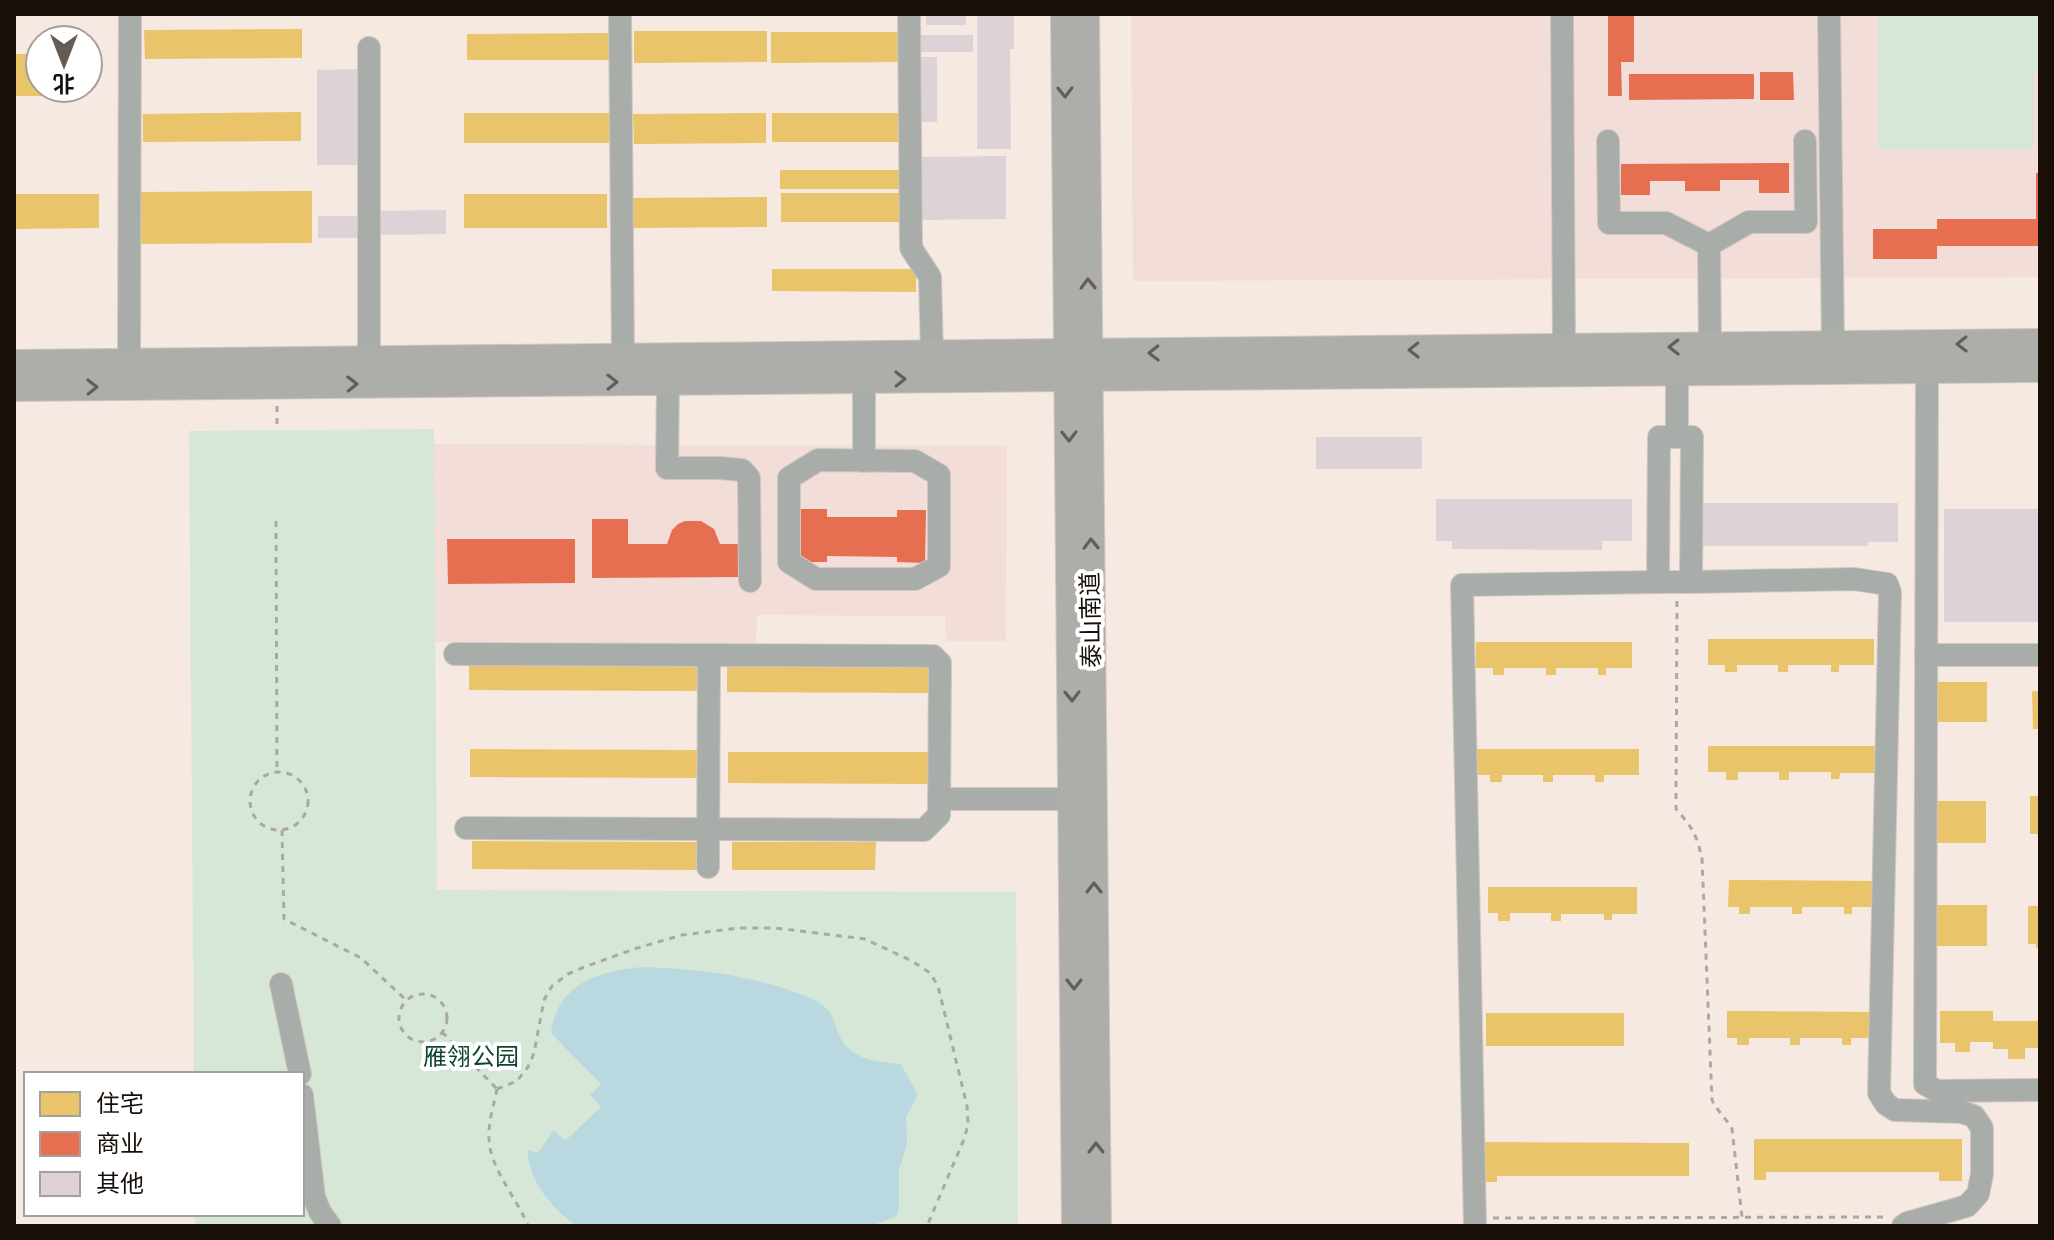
<svg xmlns="http://www.w3.org/2000/svg" width="2054" height="1240" font-family="Helvetica,'Noto Sans SC',sans-serif">
<rect width="100%" height="100%" fill="#f5e9e1"/>
<g fill="#f2ddd8">
<path d="M1131,14H2040V277L1133,281Z"/>
<path d="M434,444L1007,446L1006,641H946L945,616L757,615L756,643L435,642Z"/>
</g>
<g fill="#d6e7d7">
<path d="M1878,14H2040V72H2034L2033,149H1878Z"/>
<path d="M434,429L437,890L1016,892L1018,1226H195V1214H302V1074H194L189,431Z"/>
</g>
<path fill="#bad8e0" d="M644,967C695,969 743,974 791,991C801,994 816,999 824,1006C835,1016 835,1028 841,1039C854,1061 879,1062 901,1064L918,1095L906,1117L907,1144L899,1170V1207L897,1216L871,1226H576C550,1205 531,1185 527,1150L538,1153L554,1130L565,1141L601,1107L590,1095L601,1084L551,1033C557,983 601,970 644,967Z"/>
<g fill="#e9c46a">
<path d="M302,29V58L145,59L144,30Z"/>
<path d="M634,31H767V62L634,63Z"/>
<path d="M771,32H902V62L771,63Z"/>
<path d="M610,33L611,60H467V34Z"/>
<path d="M14,54H40V88H69V96H14Z"/>
<path d="M301,112V141L143,142V114Z"/>
<rect x="464" y="113" width="146" height="30"/>
<path d="M766,113V143L634,144L633,114Z"/>
<rect x="772" y="113" width="130" height="29"/>
<rect x="780" y="170" width="119" height="19"/>
<path d="M312,191V243L137,244L136,192Z"/>
<rect x="781" y="193" width="119" height="29"/>
<path d="M14,194H99V228L14,229Z"/>
<rect x="464" y="194" width="143" height="34"/>
<path d="M767,197V227L629,228V198Z"/>
<path d="M772,269H916V292L772,291Z"/>
<path d="M1708,639H1874V665H1839V672H1831V665H1788V672H1778V665H1737V672H1725V665H1708Z"/>
<path d="M1476,642H1632V668H1606V675H1598V668H1556V675H1546V668H1504V675H1493V668H1476Z"/>
<path d="M727,660L929,661L928,693L727,692Z"/>
<path d="M469,662L698,663V691L469,690Z"/>
<rect x="1934" y="682" width="53" height="40"/>
<path d="M2032,691H2040V729H2033Z"/>
<path d="M1708,746H1875V773H1840L1839,779H1831V772H1789V780H1779V772H1738V780H1726V772H1708Z"/>
<path d="M470,749L699,750V778L470,777Z"/>
<path d="M1472,749H1639V775H1604V782H1595V775H1553V782H1543V775H1502V782H1490V775H1472Z"/>
<path d="M728,752H930V784L728,783Z"/>
<rect x="2030" y="796" width="10" height="38"/>
<rect x="1933" y="801" width="53" height="42"/>
<path d="M472,841L701,842V870L472,869Z"/>
<path d="M732,842H876L875,870H732Z"/>
<path d="M1729,880L1877,881V907H1852V914H1844V907H1802V914H1792V907H1750V914H1739V907H1728Z"/>
<path d="M1488,887H1637V914H1612V920H1604V914H1561V921H1551V913H1510V921H1498V913H1488Z"/>
<rect x="1935" y="905" width="52" height="41"/>
<path d="M2028,906H2040V948H2036V944H2028Z"/>
<path d="M1727,1011L1876,1012V1038H1851V1045H1842V1038H1800V1045H1790V1038H1749V1045H1737V1038H1727Z"/>
<path d="M1940,1011H1993V1021H2040V1048H2025V1059H2008V1049H1993V1042H1970V1052H1955V1043H1940Z"/>
<rect x="1486" y="1013" width="138" height="33"/>
<path d="M1754,1139H1962V1181H1939V1172H1766V1180H1754Z"/>
<path d="M1478,1142L1689,1143V1176H1497V1182H1478Z"/>
</g>
<g fill="#e76f51">
<path d="M1608,14H1634V62H1621L1622,96H1608Z"/>
<path d="M1760,72H1793L1794,100H1760Z"/>
<path d="M1629,74H1754V99L1629,100Z"/>
<path d="M1789,163V193H1759V180H1720V191H1685V181H1650V195H1621V164Z"/>
<path d="M2036,173H2040V246H1937V259H1873V229H1937V219H2036Z"/>
<path d="M798,509H827V517H897V510H926L925,563L897,562V557L827,556V562H798Z"/>
<path d="M592,519H628V544H667L672,530L678,524L685,521H701L714,529L720,544H743L744,577L592,578Z"/>
<path d="M447,539H575V583L448,584Z"/>
</g>
<g fill="#ddd2d5">
<rect x="926" y="14" width="40" height="11"/>
<path d="M977,14H1014V49H1010L1011,149H977Z"/>
<rect x="919" y="35" width="54" height="17"/>
<rect x="917" y="57" width="20" height="65"/>
<path d="M359,69V165H317V70Z"/>
<path d="M1006,156V219L917,220V157Z"/>
<path d="M446,210V234L375,235L374,211Z"/>
<rect x="318" y="216" width="40" height="22"/>
<rect x="1316" y="437" width="106" height="32"/>
<path d="M1436,499H1632V541H1602V550L1452,549V541H1436Z"/>
<path d="M1703,503H1898V542H1868V546H1702Z"/>
<rect x="1944" y="509" width="96" height="113"/>
</g>
<g fill="none" stroke-linecap="round" stroke-linejoin="round">
<defs>
<g id="minor">
<path d="M620,14L623,358"/>
<path d="M909,14L911,248L930,277L932,355"/>
<path d="M1562,14L1564,348"/>
<path d="M1829,14L1833,346"/>
<path d="M369,48V360"/>
<path d="M1608,141L1609,223H1666L1709,245L1749,222H1806L1805,141"/>
<path d="M1709,245L1710,347"/>
<path d="M129,363L130,14"/>
<path d="M1927,369L1925,1084L1937,1091L2040,1090"/>
<path d="M668,381L667,468H720L742,470L749,478L750,581"/>
<path d="M1659,437H1692L1691,582H1658Z"/>
<path d="M1677,437V372"/>
<path d="M818,460L915,461L939,475V566L915,579H816L789,562V478Z"/>
<path d="M864,461V380"/>
<path d="M1691,582L1854,579L1887,584L1890,592L1879,1093L1886,1104L1895,1110L1961,1112L1974,1116L1982,1128V1174L1978,1194L1967,1206L1907,1223L1903,1226"/>
<path d="M455,654L933,656L940,663L939,815L924,830L466,828"/>
<path d="M1926,655H2040"/>
<path d="M940,799H1073"/>
<path d="M708,867L709,655"/>
<path d="M281,984L300,1074"/>
<path d="M302,1095L314,1197L320,1212L330,1226"/>
<path d="M1475,1226L1462,585L1658,582"/>
</g>
<g id="major">
<path d="M1065,14L1076,1226"/>
<path d="M1085,14L1097,1226"/>
<path d="M14,364L2040,343"/>
<path d="M14,387L2040,368"/>
</g>
</defs>
<use href="#minor" stroke="#d0c7c0" stroke-width="24"/>
<use href="#major" stroke="#d0c7c0" stroke-width="30"/>
<g stroke="#a9a8a6" stroke-width="3" stroke-dasharray="6 6" stroke-linecap="butt">
<path d="M277,406V430"/>
<path d="M276,521L277,772"/>
<path d="M1677,601L1676,809C1692,827 1697,835 1702,859L1712,1100C1717,1111 1726,1118 1732,1129L1742,1217"/>
<circle cx="279" cy="801" r="29"/>
<path d="M282,830L284,919L361,958L407,1001"/>
<circle cx="423" cy="1018" r="24"/>
<path d="M442,1032L497,1089"/>
<path d="M497,1089L517,1081L528,1067L534,1053L544,1000L552,986L568,974L582,968L634,949L682,935L738,928H775L865,939L912,961L930,973L938,986L967,1106L968,1123L965,1137L927,1226"/>
<path d="M497,1089C494,1105 488,1122 489,1139C490,1169 517,1198 528,1226"/>
<path d="M1493,1218L1885,1217"/>
</g>
<use href="#minor" stroke="#a8ada9" stroke-width="22"/>
<use href="#major" stroke="#adaeaa" stroke-width="28"/>
</g>
<defs><path id="oneway-chevron" d="M-2-3.5L2.5 0L-2 3.5" fill="none" stroke-width="1.6" stroke-linecap="round" stroke-linejoin="round" transform="scale(2)"/></defs>
<g stroke="#625e5a">
<use href="#oneway-chevron" transform="translate(1065 92) rotate(89)"/>
<use href="#oneway-chevron" transform="translate(1088 284) rotate(-91)"/>
<use href="#oneway-chevron" transform="translate(1962 344) rotate(179)"/>
<use href="#oneway-chevron" transform="translate(1674 347) rotate(179)"/>
<use href="#oneway-chevron" transform="translate(1414 350) rotate(179)"/>
<use href="#oneway-chevron" transform="translate(1154 353) rotate(179)"/>
<use href="#oneway-chevron" transform="translate(900 379) rotate(-1)"/>
<use href="#oneway-chevron" transform="translate(612 382) rotate(-1)"/>
<use href="#oneway-chevron" transform="translate(352 384) rotate(-1)"/>
<use href="#oneway-chevron" transform="translate(92 387) rotate(-1)"/>
<use href="#oneway-chevron" transform="translate(1069 436) rotate(89)"/>
<use href="#oneway-chevron" transform="translate(1091 544) rotate(-91)"/>
<use href="#oneway-chevron" transform="translate(1072 696) rotate(89)"/>
<use href="#oneway-chevron" transform="translate(1094 888) rotate(-90)"/>
<use href="#oneway-chevron" transform="translate(1074 984) rotate(90)"/>
<use href="#oneway-chevron" transform="translate(1096 1148) rotate(-90)"/>
</g>
<g text-anchor="middle" stroke-width="8" stroke-linejoin="round" paint-order="stroke">
<g font-size="24" fill="#180f09" stroke="#fff">
<text transform="translate(1091 620) rotate(-91)" y="8">泰山南道</text>
</g>
<g font-size="24" fill="#0e442e" stroke="#fff">
<text x="471" y="1065">雁翎公园</text>
</g>
</g>
<rect width="2054" height="1240" fill="none" stroke="#180f09" stroke-width="32"/>
<rect x="24" y="1072" width="280" height="144" fill="#ffffff" stroke="#a39f9d" stroke-width="2"/>
<rect x="40" y="1092" width="40" height="24" fill="#e9c46a" stroke="#a39f9d" stroke-width="2"/>
<text x="96" y="1112" font-size="24" fill="#180f09">住宅</text>
<rect x="40" y="1132" width="40" height="24" fill="#e76f51" stroke="#a39f9d" stroke-width="2"/>
<text x="96" y="1152" font-size="24" fill="#180f09">商业</text>
<rect x="40" y="1172" width="40" height="24" fill="#ddd2d5" stroke="#a39f9d" stroke-width="2"/>
<text x="96" y="1192" font-size="24" fill="#180f09">其他</text>
<g transform="translate(64 64) rotate(180)"><circle r="38" fill="#ffffff" stroke="#a39f9d" stroke-width="2"/>
<path d="M0-6L14 30L0 20L-14 30Z" fill="#655b55"/>
<text y="-12" font-size="22" font-weight="bold" text-anchor="middle" fill="#180f09">北</text>
</g>
</svg>
